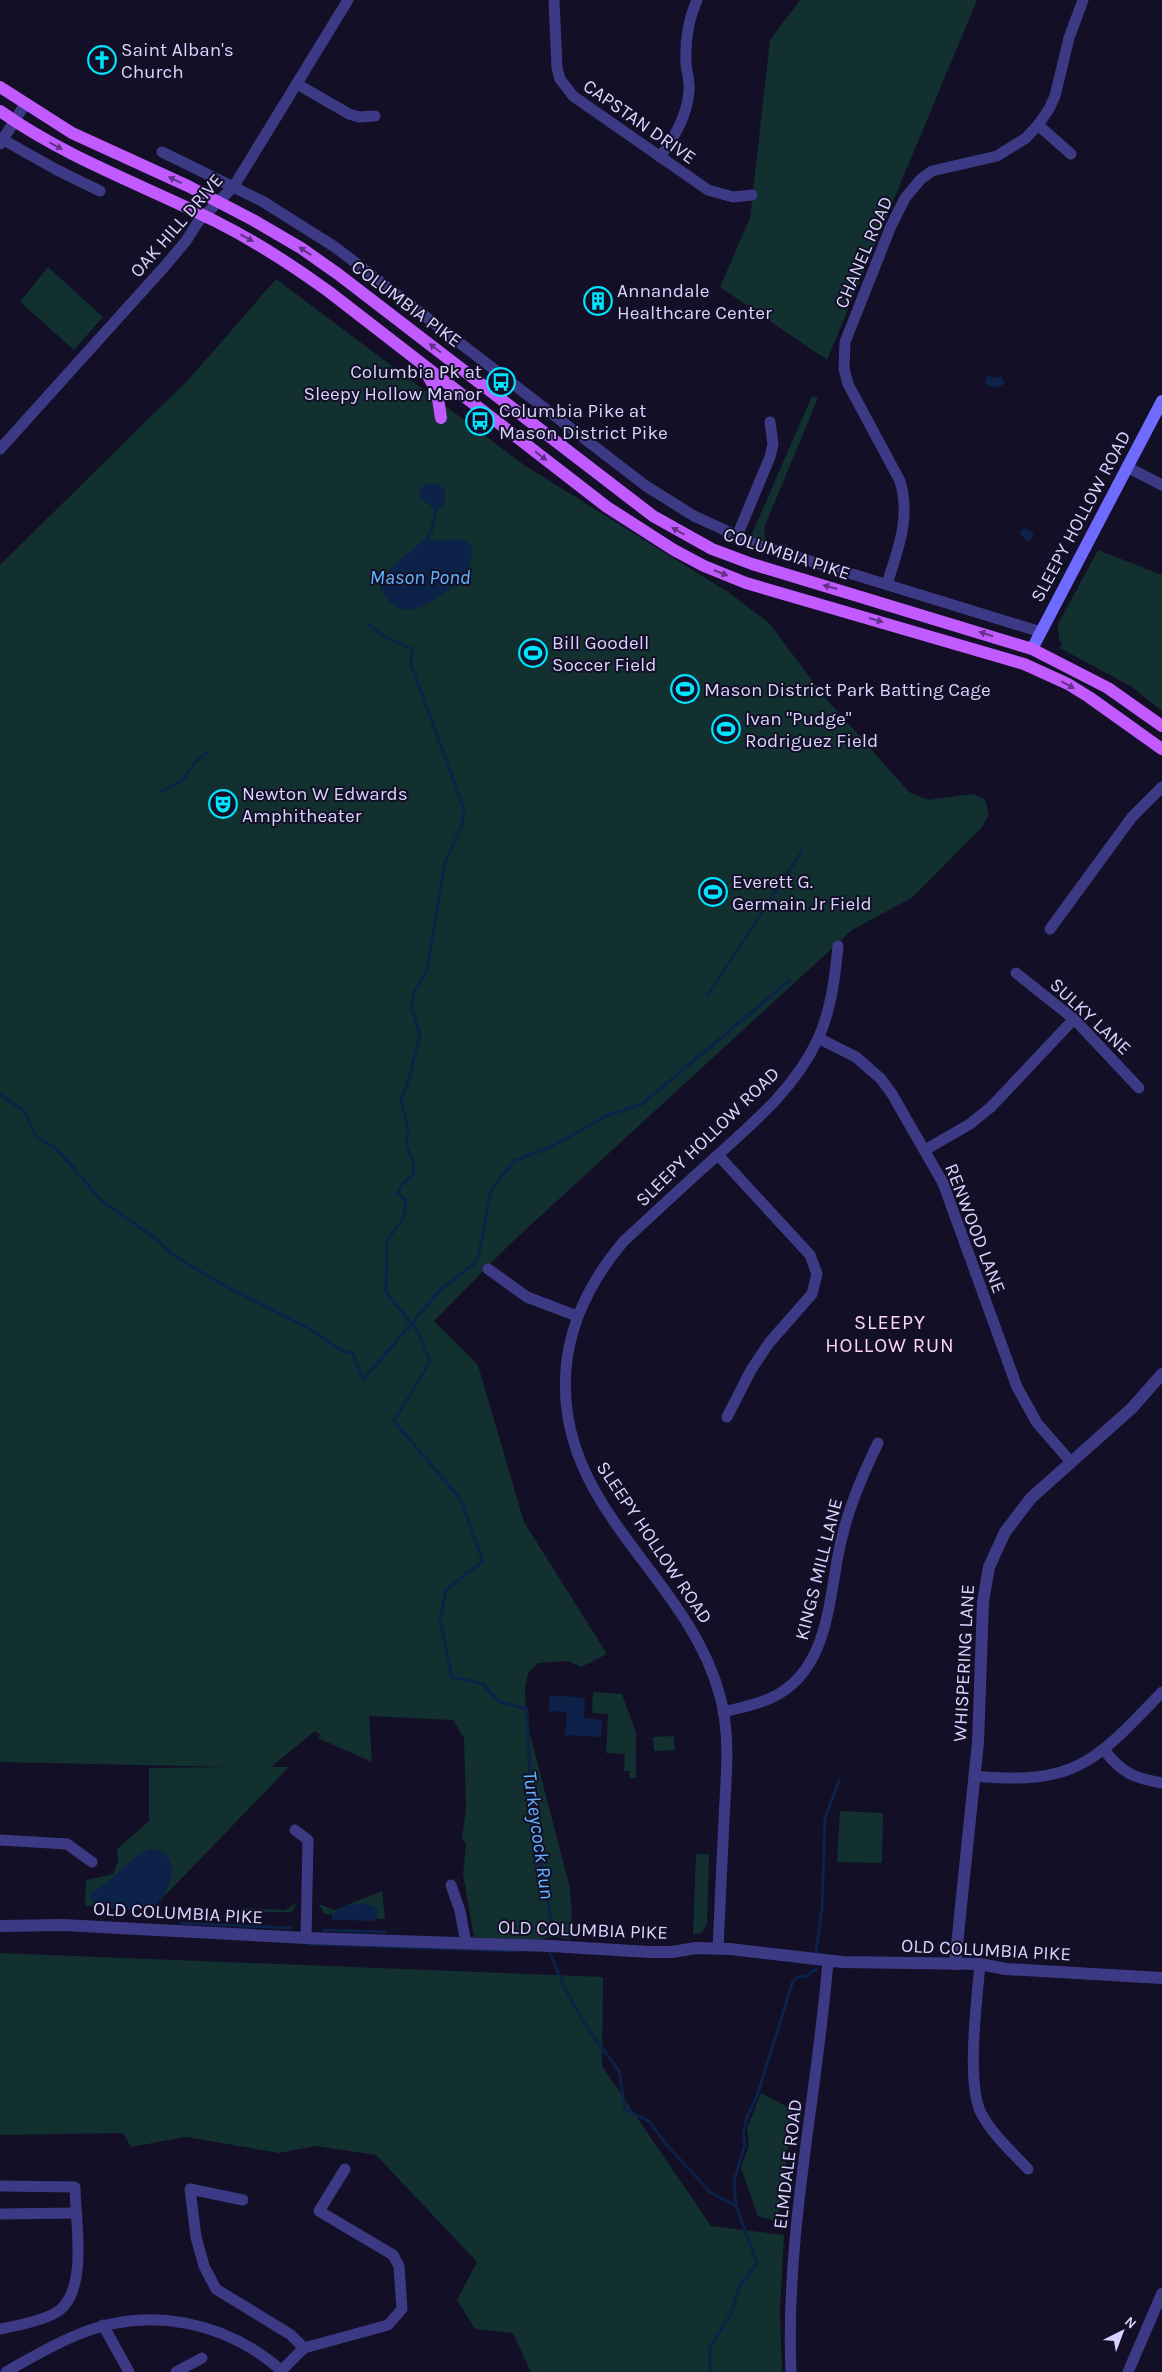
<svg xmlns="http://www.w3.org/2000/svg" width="1162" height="2372" font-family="Karla,sans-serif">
<rect width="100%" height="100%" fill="#130f26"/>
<g fill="#12302f">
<path d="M800,0H977L827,360L720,287L750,218L770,40Z"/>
<path d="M48,267L103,317L74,350L20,302Z"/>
<path d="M276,279L524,465L728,592L769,623L823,695L909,792L928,800L972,794L985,799L989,814L982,827L913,897L852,930L510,1244L434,1321L478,1365L524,1522L607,1654L581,1667L568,1661L538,1663L528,1673L525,1687L526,1719L569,1884L572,1913L570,1940L554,1936L535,1941L474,1937L463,1874L466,1844L462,1838L466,1809L464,1738L453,1720L369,1716L372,1762L318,1738L320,1735L315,1731L271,1767H289L153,1908L85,1906L86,1880L113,1874L118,1861L117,1849L149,1821V1768L231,1767L0,1762V565L190,378Z"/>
<path d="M812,396L818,398L764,528L765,538L770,545L751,536Z"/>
<path d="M1098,550L1162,575V711L1132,687L1060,648L1062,644L1059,640L1058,624Z"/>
<path d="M593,1692L622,1694L636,1732V1778H629L630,1771H624L625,1754L606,1753L608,1714L592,1713Z"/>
<path d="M674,1736L675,1750L654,1751L653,1737Z"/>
<path d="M840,1811L883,1813L882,1863L837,1862Z"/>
<path d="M696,1854H709L707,1924L702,1932L693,1935Z"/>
<path d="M382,1891L385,1919L324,1914L319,1904L335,1910Z"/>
<path d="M297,1903L292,1912H241V1908L285,1910Z"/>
<path d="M0,1953L603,1977L602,2066L711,2226L784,2235L780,2310L782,2372H531L513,2333L475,2329L457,2300L477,2262L376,2155L316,2146L279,2153L186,2137L131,2147L123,2133L0,2135Z"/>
<path d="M761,2093L793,2110L778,2222L758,2216L741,2168L749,2145L747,2128Z"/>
</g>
<g fill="#0c2248">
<path d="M988,376L995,378L1001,376L1005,383C999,389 991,389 985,383Z"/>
<path d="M432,483L441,486L446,492L444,505L436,510L419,497L422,486Z"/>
<path d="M1024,528L1034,533L1030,542L1021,536L1020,532Z"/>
<path d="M429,536L432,540C447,543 451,535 469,543C487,567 430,609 408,610C400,610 393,606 388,600C382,594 380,591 380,583C391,562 411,554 426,537Z"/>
<path d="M550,1695L585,1698L584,1718L602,1720L601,1737L565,1735L567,1712L549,1711Z"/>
<path d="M150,1849C186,1849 171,1900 150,1909C141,1912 128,1909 119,1909C108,1908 98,1908 91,1899L92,1892L110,1880L136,1856Z"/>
<path d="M365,1903L376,1908L378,1916L375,1921L332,1920V1915L344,1906Z"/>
</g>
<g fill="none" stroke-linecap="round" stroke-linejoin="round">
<g stroke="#0c2248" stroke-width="3">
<path d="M428,536L431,533L436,510"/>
<path d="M368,624L385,637L412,649L411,664L464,809L462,825L444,866L427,971L414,992L411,1007L420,1034L409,1079L401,1099L408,1130L406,1145L413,1161L414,1174L402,1185L398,1193L406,1201L404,1217L387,1241L386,1292L419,1333L430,1362L394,1421L461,1500L483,1561L446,1590L440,1620L452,1677L483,1684L498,1701L527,1709L531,1808L554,1936"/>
<path d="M160,792L183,780L196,761L207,753"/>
<path d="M708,995L802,851"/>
<path d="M0,1094L25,1112L36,1137L57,1149L102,1201L158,1240L170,1253L223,1285L310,1329L344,1352H352L363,1380L440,1290L475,1263L479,1254L491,1190L514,1161L553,1146L606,1116L642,1104L790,980"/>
<path d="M180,1923L291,1928"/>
<path d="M324,1930L385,1932"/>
<path d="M308,1944L520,1951"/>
<path d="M816,1952L822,1908L825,1818L839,1781"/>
<path d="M550,1953L565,1989L588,2029L619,2071L625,2109L649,2121L664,2142L711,2193L736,2206"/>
<path d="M710,2372V2347L731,2314L739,2287L757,2263L736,2206L734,2181L745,2144L743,2133L747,2117L757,2096L793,1981L798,1977L808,1976L812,1971L816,1970"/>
</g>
<g stroke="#3d3a85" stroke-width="11">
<path d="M554,0L557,68L560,79L573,96L708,190L733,197L752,195"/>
<path d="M297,84L349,114L359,117L375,116"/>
<path d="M1038,125L1071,154"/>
<path d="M0,138L57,170L100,191"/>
<path d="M0,144L25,104"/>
<path d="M162,152L262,201L335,247L646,486L694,516L755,544L1041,632"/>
<path d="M660,157C675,136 687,116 689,91C690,82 687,73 686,64C685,42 688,20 697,0"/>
<path d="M0,449L165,266L186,241L198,222L234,186L348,0"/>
<path d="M1127,467L1162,485"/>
<path d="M737,536L770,457L773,444L770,422"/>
<path d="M887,584C898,549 911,517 900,481L848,384L844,369L845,342L891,226L905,198L921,179L932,171L997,156L1026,138L1038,125L1049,109L1055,96L1069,38L1083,0"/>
<path d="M1050,929L1132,817L1162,787"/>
<path d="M1016,973L1074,1019L1139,1088"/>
<path d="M818,1038L856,1057L881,1079L892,1094L943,1183L1017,1387L1037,1423L1071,1462"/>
<path d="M925,1150L970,1124L991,1107L1074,1019"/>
<path d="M718,1155L810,1255L817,1274L812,1294L769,1343L751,1370L727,1417"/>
<path d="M488,1269L527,1297L577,1316"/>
<path d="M723,1712C739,1708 756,1705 771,1698C824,1674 828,1612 837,1561C844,1519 859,1482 878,1443"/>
<path d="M1104,1750C1123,1774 1134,1778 1162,1783"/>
<path d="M975,1776C1076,1786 1096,1761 1162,1692"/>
<path d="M295,1830L308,1840L306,1938"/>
<path d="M0,1840L67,1844L92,1862"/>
<path d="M451,1885L460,1911L466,1943"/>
<path d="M718,1949C720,1906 722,1862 724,1819C726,1778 731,1736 720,1696C687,1573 555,1509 566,1369C570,1320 592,1279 623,1242C652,1215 681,1188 710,1162C751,1125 794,1090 818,1039C831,1010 835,978 838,946"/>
<path d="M980,1964C977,2000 966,2082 981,2113C992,2134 1012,2152 1028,2169"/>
<path d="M0,2186L75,2187C75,2219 88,2285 61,2309C50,2319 16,2326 0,2329"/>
<path d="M243,2200L190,2189L196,2237L204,2266L216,2289L291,2335L304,2348"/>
<path d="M0,2214L75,2213"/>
<path d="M103,2325L129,2372"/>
<path d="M281,2371L304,2348L388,2325L402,2309L399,2266L393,2255L319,2211L345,2169"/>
<path d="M6,2372C29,2359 52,2345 77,2335C148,2305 226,2321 283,2372"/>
<path d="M176,2372L202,2358"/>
<path d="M791,2372C785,2234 817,2098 828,1961"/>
<path d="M1128,2372L1162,2293"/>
</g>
<g stroke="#3d3a85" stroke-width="12">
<path d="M0,1926L63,1925L306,1938L551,1946L649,1952H672L696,1948L730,1949L842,1962L980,1964L1006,1969L1162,1978"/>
<path d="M955,1964L978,1742L983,1602L989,1567L1005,1532L1031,1498L1132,1408L1162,1374"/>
</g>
<path stroke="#6f6bff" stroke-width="12" d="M1032,649L1162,401"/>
<g stroke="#c25bff" stroke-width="12">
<path d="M0,87L72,133L188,186L253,220L301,248L338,274L653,516L712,549L752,564L1032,649L1108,688L1162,726"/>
<path d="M0,111C66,158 143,185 215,221C255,241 292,265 328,291L607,507L674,550L704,566L746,583L1024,664L1068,684L1089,697L1162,749"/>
<path d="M426,372L437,392L441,418"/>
</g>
</g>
<defs><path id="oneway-solid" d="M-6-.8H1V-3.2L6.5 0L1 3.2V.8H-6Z" transform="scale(1.25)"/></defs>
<g fill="#623188">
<use href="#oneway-solid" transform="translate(56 146) rotate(28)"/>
<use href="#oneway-solid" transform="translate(175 180) rotate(-155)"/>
<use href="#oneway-solid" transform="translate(247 238) rotate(29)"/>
<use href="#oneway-solid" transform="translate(305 251) rotate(-146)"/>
<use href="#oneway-solid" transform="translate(435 348) rotate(-143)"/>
<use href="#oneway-solid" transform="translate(541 456) rotate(38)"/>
<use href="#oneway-solid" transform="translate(678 531) rotate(-150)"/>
<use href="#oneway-solid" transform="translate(721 573) rotate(22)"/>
<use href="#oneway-solid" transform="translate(830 587) rotate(-164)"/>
<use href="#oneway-solid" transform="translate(876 620) rotate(16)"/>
<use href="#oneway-solid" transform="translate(986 634) rotate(-163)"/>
<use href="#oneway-solid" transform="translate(1068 685) rotate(29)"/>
</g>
<defs>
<symbol id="church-ring" viewBox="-11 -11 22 22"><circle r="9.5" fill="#130f26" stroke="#00e5ff" stroke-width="1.5"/><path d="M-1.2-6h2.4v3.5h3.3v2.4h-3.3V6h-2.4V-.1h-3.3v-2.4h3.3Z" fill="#00e5ff"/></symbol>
<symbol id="building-ring" viewBox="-11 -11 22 22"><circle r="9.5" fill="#130f26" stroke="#00e5ff" stroke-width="1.5"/><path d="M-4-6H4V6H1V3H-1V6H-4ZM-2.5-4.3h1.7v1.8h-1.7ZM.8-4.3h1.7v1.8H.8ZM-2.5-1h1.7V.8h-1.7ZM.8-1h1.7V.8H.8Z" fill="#00e5ff"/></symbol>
<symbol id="bus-ring" viewBox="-11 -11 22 22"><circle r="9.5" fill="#130f26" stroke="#00e5ff" stroke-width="1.5"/><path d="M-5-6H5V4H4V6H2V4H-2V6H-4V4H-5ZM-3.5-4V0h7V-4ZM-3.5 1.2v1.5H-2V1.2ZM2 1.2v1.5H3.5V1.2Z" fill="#00e5ff"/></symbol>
<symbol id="stadium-ring" viewBox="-11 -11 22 22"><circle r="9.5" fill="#130f26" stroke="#00e5ff" stroke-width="1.5"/><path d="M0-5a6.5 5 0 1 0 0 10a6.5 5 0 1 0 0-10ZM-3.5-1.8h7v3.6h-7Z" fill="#00e5ff"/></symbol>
<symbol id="theatre-ring" viewBox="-11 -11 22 22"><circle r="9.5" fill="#130f26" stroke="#00e5ff" stroke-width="1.5"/><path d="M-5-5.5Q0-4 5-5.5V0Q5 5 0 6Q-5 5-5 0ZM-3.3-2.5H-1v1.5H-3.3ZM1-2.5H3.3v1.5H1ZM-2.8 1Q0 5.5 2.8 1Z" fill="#00e5ff"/></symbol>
</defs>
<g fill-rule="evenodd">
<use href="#church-ring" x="86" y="44" width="32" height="32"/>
<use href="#building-ring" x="582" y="285" width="32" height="32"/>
<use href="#bus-ring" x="485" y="366" width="32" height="32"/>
<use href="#bus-ring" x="464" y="405" width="32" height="32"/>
<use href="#stadium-ring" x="517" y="637" width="32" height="32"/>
<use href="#stadium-ring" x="669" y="673" width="32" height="32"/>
<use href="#stadium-ring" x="710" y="713" width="32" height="32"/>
<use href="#theatre-ring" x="207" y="788" width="32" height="32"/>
<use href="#stadium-ring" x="697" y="876" width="32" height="32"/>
</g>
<g text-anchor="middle" stroke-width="4" stroke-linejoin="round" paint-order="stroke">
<g font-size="19" fill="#d9d4ff" stroke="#130f26" text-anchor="start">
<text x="121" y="56">Saint Alban's<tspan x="121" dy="22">Church</tspan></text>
<text x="617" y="297">Annandale<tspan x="617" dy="22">Healthcare Center</tspan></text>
<text x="482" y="378" text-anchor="end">Columbia Pk at<tspan x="482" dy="22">Sleepy Hollow Manor</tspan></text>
<text x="499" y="417">Columbia Pike at<tspan x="499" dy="22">Mason District Pike</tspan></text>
<text x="552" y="649">Bill Goodell<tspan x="552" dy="22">Soccer Field</tspan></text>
<text x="704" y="696">Mason District Park Batting Cage</text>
<text x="745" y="725">Ivan "Pudge"<tspan x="745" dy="22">Rodriguez Field</tspan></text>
<text x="242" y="800">Newton W Edwards<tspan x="242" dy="22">Amphitheater</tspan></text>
<text x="732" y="888">Everett G.<tspan x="732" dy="22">Germain Jr Field</tspan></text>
</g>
<g font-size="19" fill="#d9d4ff" stroke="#130f26">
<text transform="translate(640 121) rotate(35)" y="7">CAPSTAN DRIVE</text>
<text transform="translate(176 225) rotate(-49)" y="7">OAK HILL DRIVE</text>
<text transform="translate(863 252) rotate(-67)" y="7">CHANEL ROAD</text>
<text transform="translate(407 303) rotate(37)" y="7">COLUMBIA PIKE</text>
<text transform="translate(1080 516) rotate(-62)" y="7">SLEEPY HOLLOW ROAD</text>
<text transform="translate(787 553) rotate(18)" y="7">COLUMBIA PIKE</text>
<text transform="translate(1091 1016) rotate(43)" y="7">SULKY LANE</text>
<text transform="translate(707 1136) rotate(-44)" y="7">SLEEPY HOLLOW ROAD</text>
<text transform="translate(976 1228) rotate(69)" y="7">RENWOOD LANE</text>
<text transform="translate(655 1542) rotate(56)" y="7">SLEEPY HOLLOW ROAD</text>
<text transform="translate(818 1569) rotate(-76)" y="7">KINGS MILL LANE</text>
<text transform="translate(963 1663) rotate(-87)" y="7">WHISPERING LANE</text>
<text transform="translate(178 1912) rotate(3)" y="7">OLD COLUMBIA PIKE</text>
<text transform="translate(583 1929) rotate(2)" y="7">OLD COLUMBIA PIKE</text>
<text transform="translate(986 1949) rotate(3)" y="7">OLD COLUMBIA PIKE</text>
<text transform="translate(787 2164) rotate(-83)" y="7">ELMDALE ROAD</text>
</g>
<g font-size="20" font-style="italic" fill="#62b6ff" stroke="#130f26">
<text x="420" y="584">Mason Pond</text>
<text transform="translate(539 1835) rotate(82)" y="7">Turkeycock Run</text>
</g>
<g font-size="20" letter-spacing="1" fill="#ffd6f0" stroke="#130f26">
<text x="890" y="1329">SLEEPY<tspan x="890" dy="23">HOLLOW RUN</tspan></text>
</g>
</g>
<g transform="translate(1122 2332) rotate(42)" stroke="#130f26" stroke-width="4" paint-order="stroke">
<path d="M0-4L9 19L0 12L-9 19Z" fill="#d9d4ff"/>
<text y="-8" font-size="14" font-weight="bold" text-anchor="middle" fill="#d9d4ff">N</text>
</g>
</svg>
